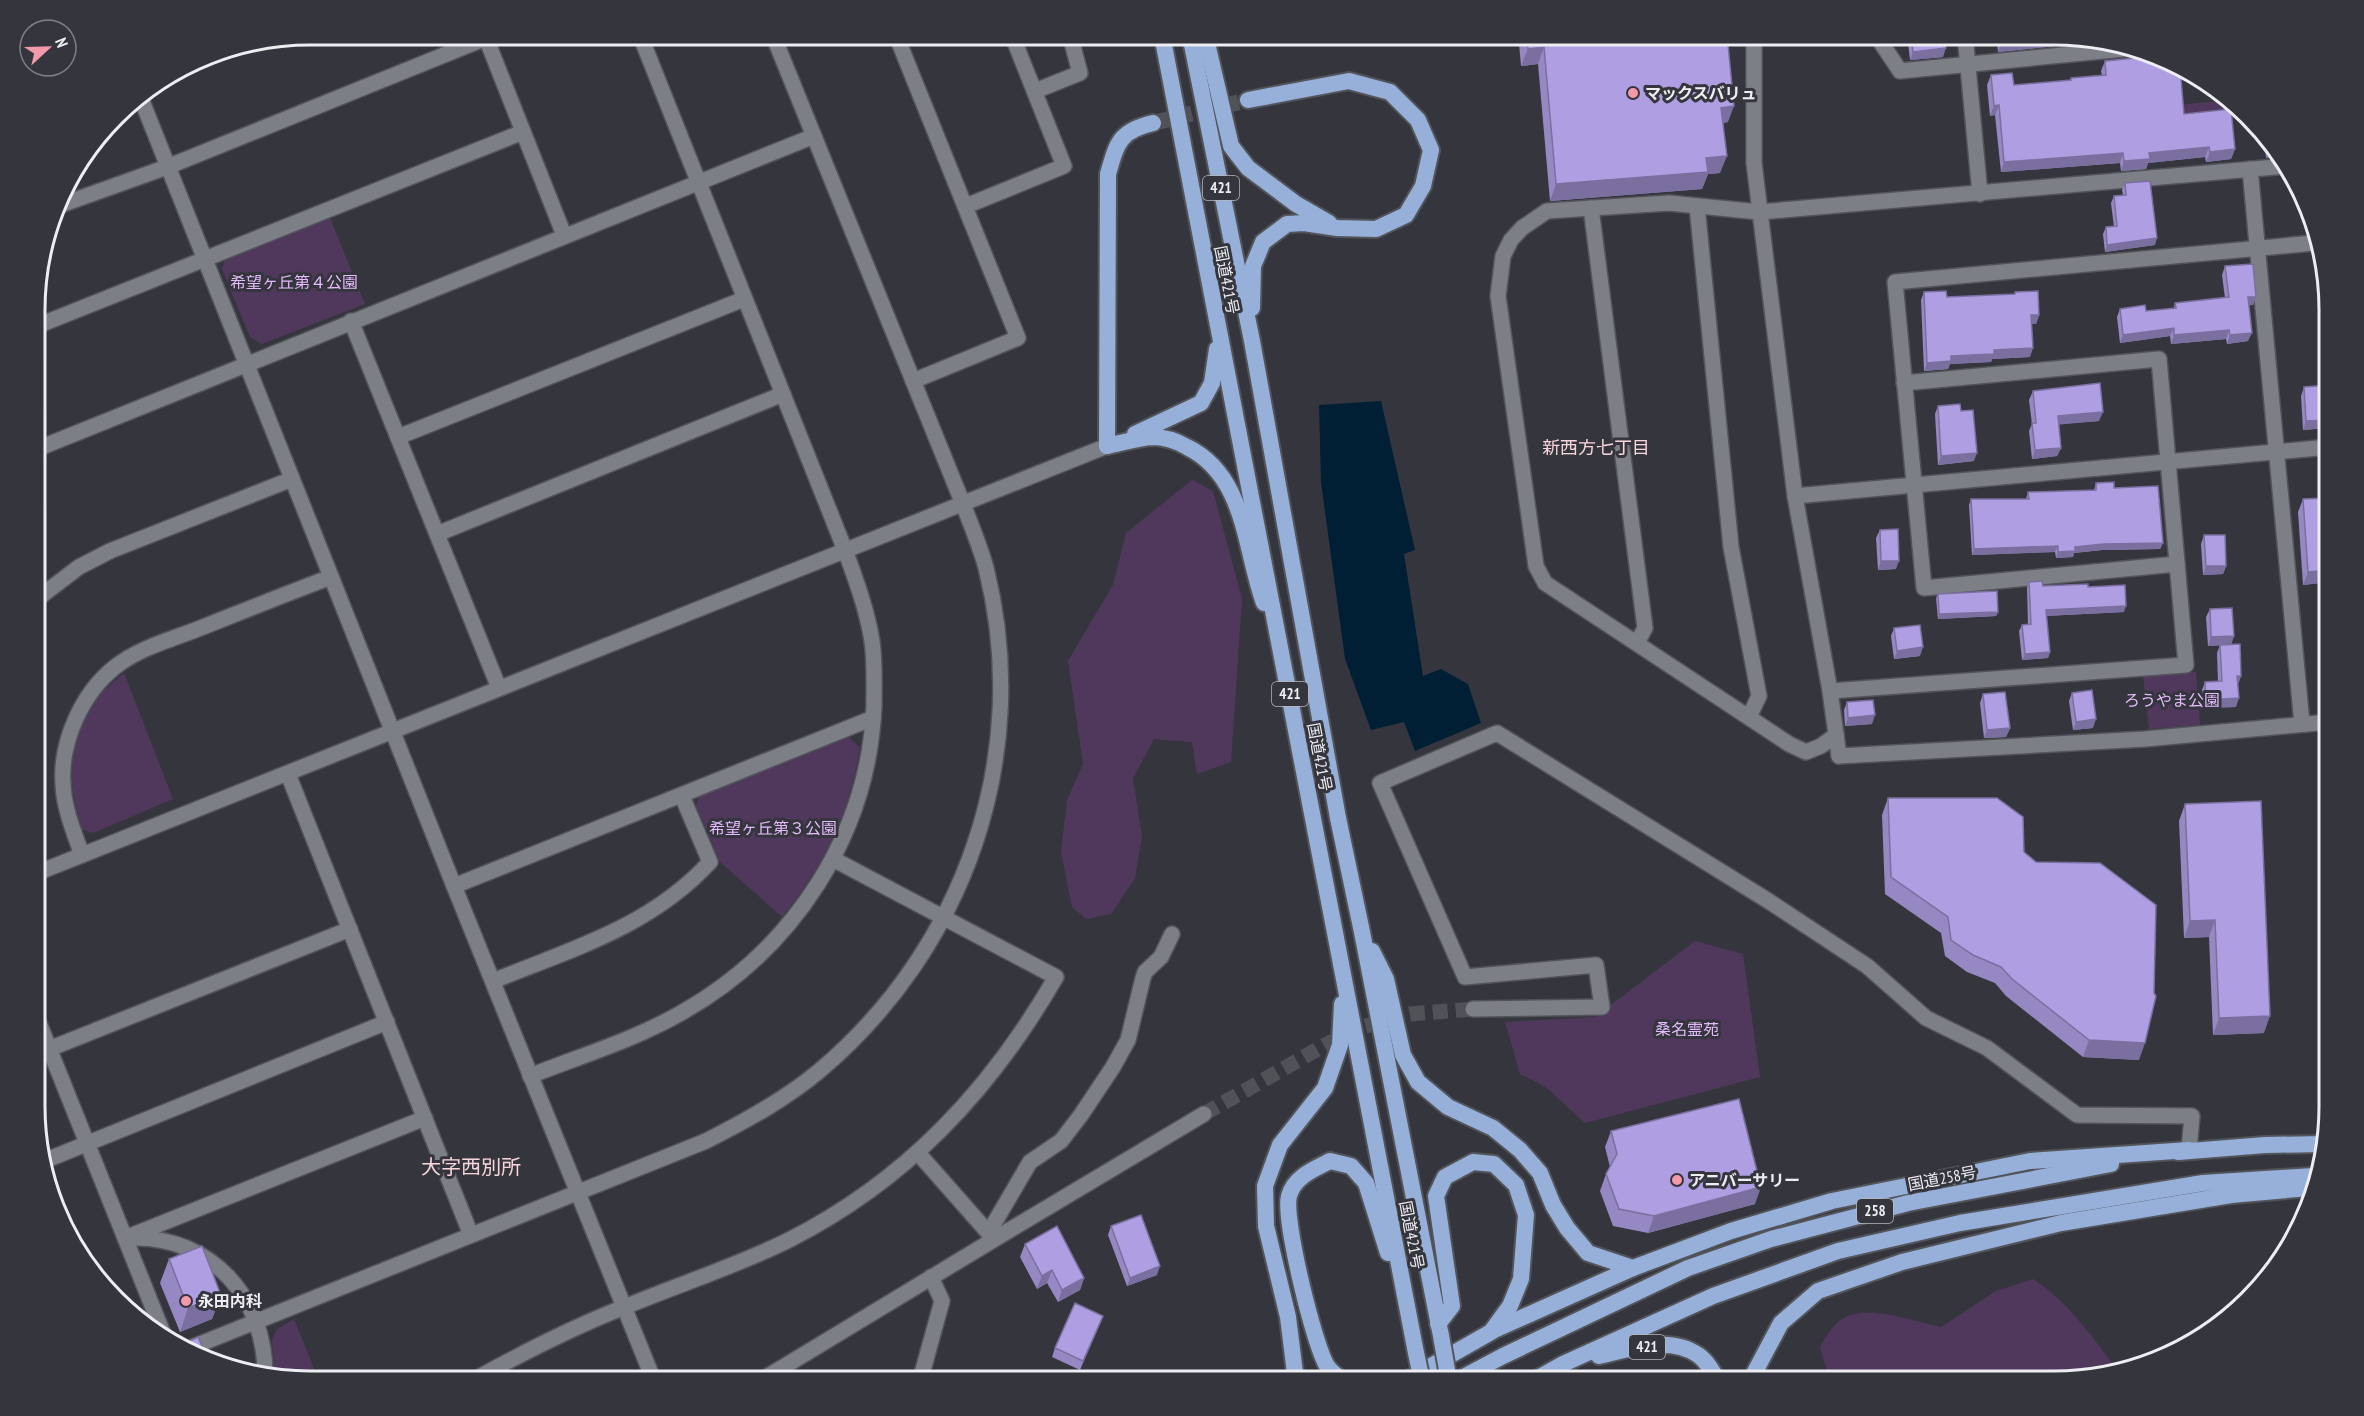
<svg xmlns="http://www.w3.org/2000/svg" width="2364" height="1416" font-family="'PT Sans Narrow','Noto Sans JP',sans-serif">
<rect width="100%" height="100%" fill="#35363d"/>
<g fill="#50385c">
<path d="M2228,100L2244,111L2137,124V109Z"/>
<path d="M330,218L365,304L262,344L250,337L222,269L225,260Z"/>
<path d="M1192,480L1213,491L1242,599L1231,762L1197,774L1192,742L1154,739L1133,778L1142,837L1135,878L1111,914L1086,919L1072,907L1061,852L1067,800L1083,764L1068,661L1113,585L1126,533Z"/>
<path d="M2196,672L2200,725L2149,729L2143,676Z"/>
<path d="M124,673L173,799L93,833L82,829C69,788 67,759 85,720C90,711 95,699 102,692C109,685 117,679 124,673Z"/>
<path d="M847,735L860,748C848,818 826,861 782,917L720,862L696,805L700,795Z"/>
<path d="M1695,941L1743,954L1760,1077L1585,1123L1547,1088L1520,1074L1505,1022L1595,1017Z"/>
<path d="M2033,1279C2056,1294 2073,1313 2090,1334C2100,1346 2106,1357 2117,1367L2071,1381H1830L1820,1347C1826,1336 1833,1324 1844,1318C1867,1304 1915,1322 1941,1327L1996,1291Z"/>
<path d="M294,1319L319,1381L275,1377L272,1340L277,1329Z"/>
</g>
<path fill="#001f35" d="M1381,401L1415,550L1404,554L1423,676L1441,669L1468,684L1481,723L1415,751L1404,722L1371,730L1345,659L1321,482L1319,405Z"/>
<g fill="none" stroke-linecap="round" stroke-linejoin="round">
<path stroke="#515158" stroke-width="15" stroke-dasharray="15 8" stroke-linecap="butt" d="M1204,1114L1325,1045L1362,1027L1410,1014L1473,1009"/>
<path stroke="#515158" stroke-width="16" stroke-dasharray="16 8" stroke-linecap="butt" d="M1153,123L1248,100"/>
<defs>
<g id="minor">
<path d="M896,35L1018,338L913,381"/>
<path d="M1876,35L1900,71L2135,48"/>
<path d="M1965,35L1980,194"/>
<path d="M1035,91L1080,73L1070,35"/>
<path d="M2250,169L2302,724"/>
<path d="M58,206L167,167L486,38L564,235"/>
<path d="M966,206L1064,166L1012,35"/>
<path d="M1697,206L1731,547L1759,696L1749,717"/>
<path d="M1591,208L1645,628L1637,643"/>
<path d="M351,321L499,688"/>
<path d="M37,326L523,132"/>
<path d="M398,437L744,299"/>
<path d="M1795,496L2329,447"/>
<path d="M437,534L783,394"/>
<path d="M2177,564L1924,588L1895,282L2314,243"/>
<path d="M37,599L79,567L110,551L292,479"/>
<path d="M1830,691L2186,665L2159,359L1904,383"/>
<path d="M1836,735L1821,746L1806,752L1789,744L1545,583L1536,566L1498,296L1503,256L1511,240L1522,228L1547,211L1669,203L1759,212L2288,166"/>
<path d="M1839,756L2145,739L2329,722"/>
<path d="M288,774L471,1235"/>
<path d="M82,855C74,832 64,809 63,784C60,742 82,693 115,667C140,647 174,639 203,627C246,610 288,593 331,577"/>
<path d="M454,886L873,718"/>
<path d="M493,981C572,949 650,927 710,862L682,796"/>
<path d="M1473,1009L1602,1007L1596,965L1465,977L1380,783L1497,733L1767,900L1867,966L1926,1018L1987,1048L2077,1115L2192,1116L2189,1150"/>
<path d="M37,1018L165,1338"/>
<path d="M49,1049L350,929"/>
<path d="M530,1076C580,1056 634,1040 681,1013C793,950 869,835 874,705C874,684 875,662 872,641C867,610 856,580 845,550L640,35"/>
<path d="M918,1153L993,1238"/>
<path d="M44,1161L387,1022"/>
<path d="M1008,1231L1204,1114"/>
<path d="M989,1232L1030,1162L1061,1141L1081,1115L1113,1067L1128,1040L1143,978L1145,972L1161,957L1172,934"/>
<path d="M125,1238L425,1118"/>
<path d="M134,1238C212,1237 266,1299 265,1376"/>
<path d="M472,1381C522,1353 573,1327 627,1306C680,1284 736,1266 787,1241C906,1181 990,1091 1056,977L833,859"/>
<path d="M920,1381L942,1301L931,1277"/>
</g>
<g id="tertiary">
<path d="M1754,35V163L1795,496L1830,691L1839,756"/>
<path d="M140,96L454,886L654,1381"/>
<path d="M37,449L814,136"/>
<path d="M37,873L1107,446"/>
<path d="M185,1350L706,1141C746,1121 784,1100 818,1072C965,949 1033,755 986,568C980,546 971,525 963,504L773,35"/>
<path d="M760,1381L1008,1231"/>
</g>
<g id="trunk">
<path d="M1162,35L1416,1353"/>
<path d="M1190,35L1252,341L1338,818L1362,932L1441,1336"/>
<path d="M1202,35L1207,43L1231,146L1248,168L1296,204L1329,223"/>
<path d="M1248,100L1349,81L1390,92L1418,120L1431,150L1423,186L1406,215L1376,229L1337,228L1304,223L1287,224L1263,242L1253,266L1252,308"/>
<path d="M1135,434L1201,403L1212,383L1217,349"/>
<path d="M1107,446L1108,174C1117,143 1119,131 1153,123"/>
<path d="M1107,446C1122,443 1137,438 1152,437C1165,437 1177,441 1187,447C1246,476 1244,548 1264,603"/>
<path d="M1372,951L1386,979L1403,1055L1418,1082L1448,1107L1493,1128L1520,1150L1540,1173L1553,1205L1567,1228L1588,1253L1633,1268L1731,1231L1832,1201L2030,1161L2189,1150"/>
<path d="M2178,1152L2265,1145L2323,1144"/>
<path d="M1492,1331L1633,1268"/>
<path d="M1599,1356C1629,1349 1670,1335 1698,1355C1707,1361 1713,1372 1718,1381"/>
<path d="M1296,1381L1288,1317L1266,1226L1265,1186L1280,1145L1325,1088L1340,1045L1342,1004"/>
<path d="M1344,1381C1338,1377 1331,1372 1327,1366C1314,1345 1283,1218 1289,1196C1294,1177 1314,1169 1330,1161L1351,1166L1366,1183L1388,1253"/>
<path d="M1405,1381L1491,1332L1510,1306L1521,1279L1526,1215L1516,1185L1494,1164L1473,1162L1445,1177L1436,1196L1452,1306L1438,1324"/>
<path d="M1456,1381L1503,1356L1688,1268L1771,1239L1908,1203L2111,1164"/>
<path d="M1533,1381L1563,1364L1713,1296L1838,1251L1960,1223L2203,1183L2313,1176"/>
<path d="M1750,1381L1781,1323L1818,1291L1902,1262L2061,1223L2231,1195L2309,1188"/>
</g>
</defs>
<use href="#minor" stroke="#52545a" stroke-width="18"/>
<use href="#tertiary" stroke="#52545a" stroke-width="18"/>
<use href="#trunk" stroke="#52545a" stroke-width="20"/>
<use href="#minor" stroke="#7d7f87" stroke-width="15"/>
<use href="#tertiary" stroke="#7d7f87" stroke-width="15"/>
<use href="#trunk" stroke="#96b0da" stroke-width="16"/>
<defs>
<g id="trunk-bridge">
<path d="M1441,1336L1449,1381"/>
<path d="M1416,1353L1422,1381"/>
</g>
</defs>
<use href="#trunk-bridge" stroke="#52545a" stroke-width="20" stroke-linecap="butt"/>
<use href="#trunk-bridge" stroke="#96b0da" stroke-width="16"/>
</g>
<g fill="#9688c2">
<path d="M1506,34H1599V36L1728,122L1723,123L1720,173L1708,174L1702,189L1550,201L1538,64L1521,66L1519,43L1507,44Z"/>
<path d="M1907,34H1945L1943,57L1910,60Z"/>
<path d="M1996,34H2054L2074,44L1998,52Z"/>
<path d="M2105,61L2184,114L2235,149L2231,159L2206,162L2205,157L2148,163L2146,169L2121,171L2120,163L2001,172L1995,115L1990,116L1987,85L1991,75L2014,85L2070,80L2071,78L2102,75L2101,71Z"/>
<path d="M2264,136L2280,157L2266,158Z"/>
<path d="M2125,183L2155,245L2105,252L2103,234L2106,227H2114L2111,203L2114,196L2123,195L2122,190Z"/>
<path d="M2225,266L2256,297L2253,305H2249L2248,341L2227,344L2226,339L2171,344L2170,336L2120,343L2117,317L2120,309L2146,311L2174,308L2175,303L2225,298L2222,275Z"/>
<path d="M1924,292L1947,297L2015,294V292L2039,315L2036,324H2032L2030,357L1992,359L1991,362L1950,364L1948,369L1924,371L1921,300Z"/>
<path d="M2304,387L2328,428L2303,430L2301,396Z"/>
<path d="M2033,391L2099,421L2059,424L2061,448L2057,456L2032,459L2029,431L2032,424L2029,400Z"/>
<path d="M1938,406L1961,411L1974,461L1938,465L1935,414Z"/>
<path d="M2096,483L2114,488L2163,543L2160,549L2102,550L2074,553L2073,557L2056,558L2055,552L1972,555L1969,505L1971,499H2026L2028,492L2094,490Z"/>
<path d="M2303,499L2329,582L2303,585L2298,512Z"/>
<path d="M1880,530L1896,569L1878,570L1876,538Z"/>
<path d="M2204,535L2226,566L2223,574L2203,575L2201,544Z"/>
<path d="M2029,582L2043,586L2088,587L2124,612L2046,616L2050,652L2048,658L2022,660L2019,631L2022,625H2028L2027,588Z"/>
<path d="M1938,594L1998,612L1996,616L1938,619L1936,598Z"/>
<path d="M2210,609L2234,636L2231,644L2241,676L2238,684L2236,707L2203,708L2202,690L2205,682L2218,681L2217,653L2220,645L2208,646L2206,617Z"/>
<path d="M1894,628L1920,656L1894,659L1891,636Z"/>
<path d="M2072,693L2093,728L2073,730L2069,701Z"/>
<path d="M1983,694L2010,728L2006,737L1984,738L1980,703Z"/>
<path d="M1847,702L1872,724L1845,726L1844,710Z"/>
<path d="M1888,798L2024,852L2139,1060L2083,1057L2006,996L1995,983L1967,972L1945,956L1941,933L1885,894L1882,815Z"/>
<path d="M2185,804L2264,1033L2213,1035L2209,937L2184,938L2179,821Z"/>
<path d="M1611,1131L1755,1204L1648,1233L1613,1226L1600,1191L1606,1174L1610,1167L1605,1147Z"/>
<path d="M1111,1226L1157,1275L1127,1286L1108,1235Z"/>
<path d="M1025,1244L1084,1278L1080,1290L1058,1302L1047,1283L1037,1289L1020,1257Z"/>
<path d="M169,1259L221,1295L212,1319L180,1332L160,1283Z"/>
<path d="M1103,1316L1080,1370L1052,1357L1055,1348Z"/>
</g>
<g fill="#7a6f9e">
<path d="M1510,34H1522L1519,43L1507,44Z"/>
<path d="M1791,34H1834L1831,37L1789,41Z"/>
<path d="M2068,36L2076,37L2074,44L1998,52L2001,43Z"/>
<path d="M1544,47L1538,64L1521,66L1528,49Z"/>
<path d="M1946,48L1943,57L1910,60L1913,52Z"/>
<path d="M1999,105L1995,115L1990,116L1994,106Z"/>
<path d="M1734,106L1728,122L1715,124L1721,108Z"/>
<path d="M2209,147L2205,157L2148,163L2146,169L2121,171L2124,161L2149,153Z"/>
<path d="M2235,149L2231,159L2206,162L2210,152Z"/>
<path d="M2269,150H2275L2280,157L2266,158Z"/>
<path d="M2123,153L2120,163L2001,172L2004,162Z"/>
<path d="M1727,156L1720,173L1708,174L1702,189L1550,201L1556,184L1706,158Z"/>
<path d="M2157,238L2155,245L2105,252L2107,245Z"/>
<path d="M2248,297H2256L2253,305L2245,306Z"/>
<path d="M2031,315H2039L2036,324H2028Z"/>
<path d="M2174,328L2170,336L2120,343L2123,335Z"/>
<path d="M2229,330L2226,339L2171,344L2174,335Z"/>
<path d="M2252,333L2248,341L2227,344L2230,335Z"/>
<path d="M2033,348L2030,357L1992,359L1991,362L1950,364L1948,369L1924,371L1927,363L1951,356L1994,350Z"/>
<path d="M2103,412L2099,421L2055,425L2058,416Z"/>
<path d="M2329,420L2328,428L2303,430L2306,421Z"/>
<path d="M2061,448L2057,456L2032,459L2035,450Z"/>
<path d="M1977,453L1974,461L1938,465L1941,456Z"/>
<path d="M2163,543L2160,549L2102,550L2074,553L2073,557L2056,558L2058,552L2075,547L2104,544Z"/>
<path d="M2058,546L2055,552L1972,555L1974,549Z"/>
<path d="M1881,561H1899L1896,569L1878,570Z"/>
<path d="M2206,566H2226L2223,574L2203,575Z"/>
<path d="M2329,570V582L2303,585L2308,572Z"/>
<path d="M2126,606L2124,612L2043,616L2046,610Z"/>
<path d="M1998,612L1996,616L1938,619L1939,614Z"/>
<path d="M2234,636L2231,645L2208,646L2211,637Z"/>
<path d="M1923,647L1920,656L1894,659L1897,651Z"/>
<path d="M2050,652L2048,658L2022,660L2025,654Z"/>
<path d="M2237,676H2241L2238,684Z"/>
<path d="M2239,698L2236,707L2203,708L2206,700Z"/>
<path d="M1875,715L1872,724L1845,726L1848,718Z"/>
<path d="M2096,719L2093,728L2073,730L2076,722Z"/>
<path d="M2010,728L2006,737L1984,738L1987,730Z"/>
<path d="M2215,920L2209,937L2184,938L2190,921Z"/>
<path d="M2270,1016L2264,1033L2213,1035L2219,1018Z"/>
<path d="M2089,1040L2145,1043L2139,1060L2083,1057Z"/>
<path d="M1761,1187L1755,1204L1648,1233L1654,1216Z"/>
<path d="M1160,1266L1157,1275L1127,1286L1130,1278Z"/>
<path d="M1052,1270L1047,1283L1037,1289L1042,1276Z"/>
<path d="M1084,1278L1080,1290L1058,1302L1062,1290Z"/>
<path d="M221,1295L212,1319L180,1332L188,1308Z"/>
<path d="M1103,1316L1100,1324L1080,1370L1083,1361Z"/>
</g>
<g fill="#af9ee1" stroke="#7a6f9e" stroke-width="1.5">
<path d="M1526,34H1599V36L1611,34H1727L1734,106L1721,108L1727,156L1706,158L1708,172L1556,184L1544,47L1528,49Z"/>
<path d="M1911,34H1945L1946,48L1913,52Z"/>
<path d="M2000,34H2054L2068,36L2001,43Z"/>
<path d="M2155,56L2180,67L2184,114L2231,109L2235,149L2210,152L2209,147L2149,153L2150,159L2124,161L2123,153L2004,162L1999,105L1994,106L1991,75L2012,73L2014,85L2071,80V78L2106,75L2105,61Z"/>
<path d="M2268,141L2275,150H2269Z"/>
<path d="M2150,181L2157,238L2107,245L2106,227L2117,226L2114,196L2126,195L2125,183Z"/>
<path d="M2253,264L2256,297H2248L2252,333L2230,335L2229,330L2174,335V328L2123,335L2120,309L2145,305L2146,311L2176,308L2175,303L2229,297L2225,266Z"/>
<path d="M1946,291L1947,297L2015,294V292L2038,291L2039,315H2031L2033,348L1994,350V354L1951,356V361L1927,363L1924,292Z"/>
<path d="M2100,383L2103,412L2058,416L2061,448L2035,450L2032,423H2036L2033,391Z"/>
<path d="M2329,385V420L2306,421L2304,387Z"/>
<path d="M1960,404L1961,411L1973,410L1977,453L1941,456L1938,406Z"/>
<path d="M2114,482V488L2158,486L2163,543L2104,544L2075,547V551L2058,552V546L1974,549L1971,499H2029L2028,492L2096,490V483Z"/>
<path d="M2329,498V570L2308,572L2303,499Z"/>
<path d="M1898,529L1899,561H1881L1880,530Z"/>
<path d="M2204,535H2225L2226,566H2206Z"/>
<path d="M2042,581L2043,586L2088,584V587L2125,585L2126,606L2046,610L2050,652L2025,654L2022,625L2031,624L2029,582Z"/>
<path d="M1997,591L1998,612L1939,614L1938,594Z"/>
<path d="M2232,608L2234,636L2211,637L2210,609Z"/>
<path d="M1920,625L1923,647L1897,651L1894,628Z"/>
<path d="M2240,644L2241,676H2237L2239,698L2206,700L2205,682L2222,681L2220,645Z"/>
<path d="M2092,690L2096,719L2076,722L2072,693Z"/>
<path d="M2005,692L2010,728L1987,730L1983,694Z"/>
<path d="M1873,700L1875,715L1848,718L1847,702Z"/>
<path d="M1888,798H1997L2023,817L2024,852L2036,862L2100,863L2156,905L2154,993L2156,996L2145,1043L2089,1040L2012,979L2001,967L1973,955L1951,940L1948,917L1891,877Z"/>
<path d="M2261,801L2270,1016L2219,1018L2215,920L2190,921L2185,804Z"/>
<path d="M1739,1099L1761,1187L1654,1216L1619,1209L1606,1174L1617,1154L1611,1131Z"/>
<path d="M1141,1215L1160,1266L1130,1278L1111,1226Z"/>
<path d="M1057,1226L1084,1278L1062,1290L1052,1270L1042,1276L1025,1244Z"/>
<path d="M202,1246L221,1295L188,1308L169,1259Z"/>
<path d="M1075,1303L1103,1316L1083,1361L1055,1348Z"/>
<path d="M198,1337L205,1353L203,1357L177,1347Z"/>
</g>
<g fill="#f39aaa" stroke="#35363d" stroke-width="2">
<circle cx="1633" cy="93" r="6"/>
<circle cx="1677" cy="1180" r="6"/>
<circle cx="186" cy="1301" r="6"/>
</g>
<g text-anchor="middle" stroke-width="6" stroke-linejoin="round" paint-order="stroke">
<g fill="#35363d" stroke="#b6b6bc" stroke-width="1.5">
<rect x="1203" y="176" width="36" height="24" rx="4.5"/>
<rect x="1272" y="682" width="36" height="24" rx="4.5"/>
<rect x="1857" y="1199" width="36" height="24" rx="4.5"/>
<rect x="1629" y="1335" width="36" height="24" rx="4.5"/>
</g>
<g font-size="15" font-weight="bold" fill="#ededf2">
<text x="1221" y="193">421</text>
<text x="1290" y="699">421</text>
<text x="1875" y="1216">258</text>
<text x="1647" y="1352">421</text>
</g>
<g font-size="16" font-weight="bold" fill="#ededf2" stroke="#35363d" text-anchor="start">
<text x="1645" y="99">マックスバリュ</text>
<text x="1689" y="1186">アニバーサリー</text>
<text x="198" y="1307">永田内科</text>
</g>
<g font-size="16" fill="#ededf2" stroke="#35363d">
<text transform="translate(1227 280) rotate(79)" y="6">国道421号</text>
<text transform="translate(1320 757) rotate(79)" y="6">国道421号</text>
<text transform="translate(1942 1178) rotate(-11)" y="6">国道258号</text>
<text transform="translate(1412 1235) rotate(79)" y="6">国道421号</text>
</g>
<g font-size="16" fill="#e5bafc" stroke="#35363d">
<text x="294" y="288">希望ヶ丘第４公園</text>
<text x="2172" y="706">ろうやま公園</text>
<text x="773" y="834">希望ヶ丘第３公園</text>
<text x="1687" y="1035">桑名霊苑</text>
</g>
<g font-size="18" fill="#f8d5da" stroke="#35363d">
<text x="1596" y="454">新西方七丁目</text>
</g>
<g font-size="20" fill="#f8d5da" stroke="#35363d">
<text x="471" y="1174">大字西別所</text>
</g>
</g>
<path d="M0 0H2364V1416H0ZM310 45H2054A265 265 0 0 1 2319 310V1106A265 265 0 0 1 2054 1371H310A265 265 0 0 1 45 1106V310A265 265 0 0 1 310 45Z" fill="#35363d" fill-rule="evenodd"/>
<path fill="none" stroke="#ededf2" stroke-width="3" d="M310 45H2054A265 265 0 0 1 2319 310V1106A265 265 0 0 1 2054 1371H310A265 265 0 0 1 45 1106V310A265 265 0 0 1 310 45Z"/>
<g transform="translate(48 48) rotate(68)"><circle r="28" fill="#35363d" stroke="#7f7f85" stroke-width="1.5"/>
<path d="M0-4.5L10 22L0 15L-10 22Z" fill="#f39aaa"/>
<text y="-9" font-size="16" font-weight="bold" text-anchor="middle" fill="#ededf2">N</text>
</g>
</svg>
